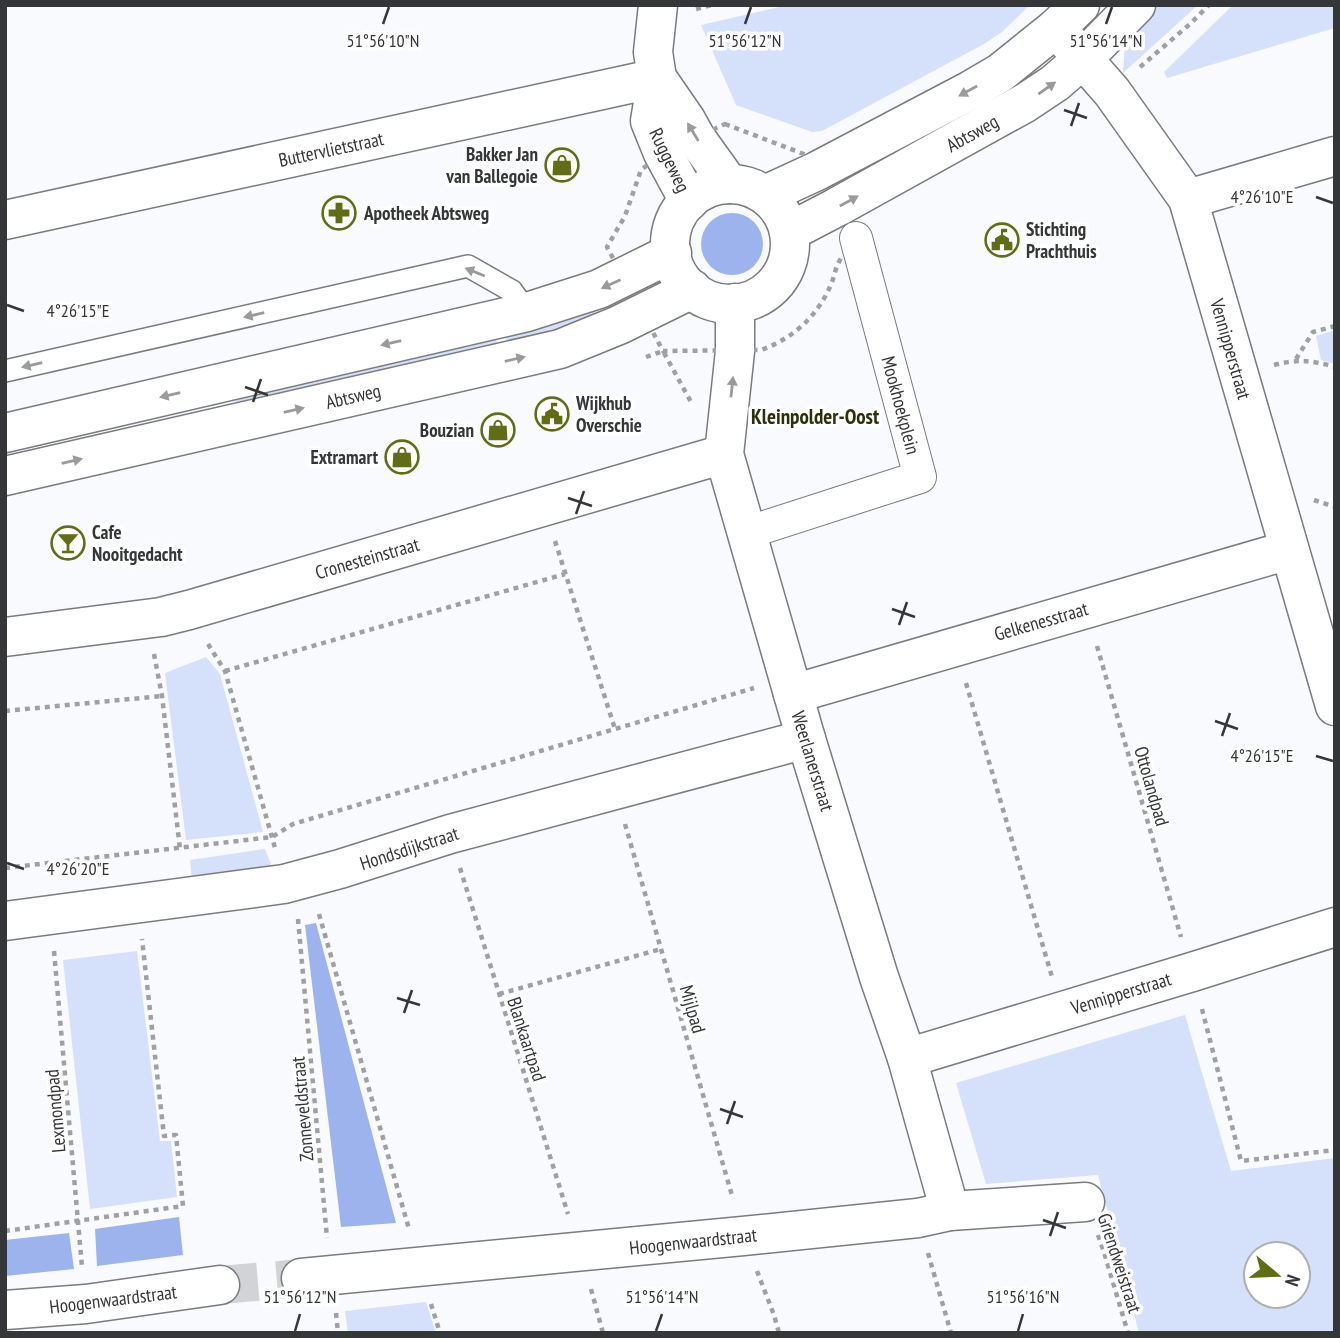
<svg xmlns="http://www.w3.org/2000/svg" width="1340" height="1338" font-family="'PT Sans Narrow',sans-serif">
<rect width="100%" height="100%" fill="#f9fafe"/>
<g fill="#d5e0fb" fill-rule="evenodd">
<path d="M788,5H1030L1002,32L984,44L822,131L812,132L736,105L701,25Z"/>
<path d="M1157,5H1198L1123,73L1125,43L1133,29Z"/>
<path d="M1233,5H1335V28L1167,78L1164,72Z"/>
<path d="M593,307L597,319L508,347L505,335Z"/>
<path d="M1335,330V364L1321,360L1316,336Z"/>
<path d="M496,339L498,348L237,407L235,395Z"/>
<path d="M206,657L220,674L263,832L186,840L165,673Z"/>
<path d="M265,849L274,872L192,882L190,860Z"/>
<path d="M137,951L160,1141H171L177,1197L90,1209L63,960Z"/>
<path d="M1185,1015L1231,1171L1335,1158V1333H1139L1098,1175L986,1184L956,1083ZM1256,1254H1298V1296H1256Z"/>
<path d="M426,1302L436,1333H348L345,1311Z"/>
</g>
<g fill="#9db3ee">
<circle cx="732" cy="244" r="31"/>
<path d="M316,923L396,1223L341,1227L305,925Z"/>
<path d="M179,1217L183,1255L97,1266L95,1229Z"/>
<path d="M69,1233L74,1269L5,1276V1240Z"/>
</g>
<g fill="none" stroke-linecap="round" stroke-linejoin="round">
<path stroke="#d2d3d6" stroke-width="38" stroke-dasharray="38 19" stroke-linecap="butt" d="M220,1285L301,1278"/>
<defs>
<path id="service" d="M5,371L468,266L512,291L527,312"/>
<path id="pedestrian" d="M746,533L920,477L856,238"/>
<g id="minor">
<path d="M658,5L653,52L657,78L650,121L663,153L689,201"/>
<path d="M1056,28L1112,92L1188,199L1335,706"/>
<path d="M657,78L686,120L696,138L729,184"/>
<path d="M1188,199L1335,156"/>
<path d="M5,220L657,78"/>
<path d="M735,303V351L724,454L806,739L879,977L907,1058L950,1211"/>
<path d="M5,637L161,617L189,610L724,454"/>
<path d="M793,694L1289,550"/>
<path d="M5,921L284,884L340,869L450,834L806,739"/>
<path d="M907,1058L1192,972L1335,927"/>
<path d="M301,1278L743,1236L918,1218L950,1211L1085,1202"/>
<path d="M5,1310L86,1304L220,1285"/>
</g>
<g id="tertiary">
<circle cx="730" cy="244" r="60"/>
<path d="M765,195L817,171L971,90L1000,73L1056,28L1080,5"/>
<path d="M789,232L837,207L1025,103L1055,83L1084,58L1136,5"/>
<path d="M5,433L527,312L599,289L672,253"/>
<path d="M5,476L560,349L619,325L692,289"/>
</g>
</defs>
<use href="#service" stroke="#7a7b7e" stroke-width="24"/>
<use href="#pedestrian" stroke="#7a7b7e" stroke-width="34"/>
<use href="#minor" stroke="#7a7b7e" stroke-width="41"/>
<use href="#tertiary" stroke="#7a7b7e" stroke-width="41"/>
<g stroke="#9fa0a2" stroke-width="4.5" stroke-dasharray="5 5" stroke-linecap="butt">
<path d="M696,9L712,5"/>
<path d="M1140,67L1190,24L1209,5"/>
<path d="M725,124L809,156L856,238C849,247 841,256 837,266C835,271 834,277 832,282C819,315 794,338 761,350L663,351L607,247L625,216L641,170L663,153Z"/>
<path d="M646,357L663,351L691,402"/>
<path d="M1296,359L1313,332L1335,326"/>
<path d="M1274,365C1298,359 1311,360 1335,367"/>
<path d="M1314,500L1335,507"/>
<path d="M555,541L615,729"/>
<path d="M208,644L225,671L275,848"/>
<path d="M1097,646L1181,937"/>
<path d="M154,654L162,696L180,849"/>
<path d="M225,671L565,574"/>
<path d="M966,683L1052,977"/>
<path d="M5,711L162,696"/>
<path d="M625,824L733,1199"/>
<path d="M5,868L272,837L293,824L754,688"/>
<path d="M460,868L568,1214"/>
<path d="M319,914L409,1229"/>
<path d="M298,919L327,1238"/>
<path d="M54,951L82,1267"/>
<path d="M499,994L661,949"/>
<path d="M1202,1009L1241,1161L1335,1150"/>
<path d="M5,1231L183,1206L176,1135L164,1136L142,939"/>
<path d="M1098,1235L1104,1252L1128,1333"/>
<path d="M928,1253L951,1333"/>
<path d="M757,1271L774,1315L779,1333"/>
<path d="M591,1289L603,1333"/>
<path d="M431,1304L440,1333"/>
<path d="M336,1313L338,1333"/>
</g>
<use href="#service" stroke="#fff" stroke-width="21"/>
<use href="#pedestrian" stroke="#fff" stroke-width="32"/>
<use href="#minor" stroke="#fff" stroke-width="38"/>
<use href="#tertiary" stroke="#fff" stroke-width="38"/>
</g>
<defs><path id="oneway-solid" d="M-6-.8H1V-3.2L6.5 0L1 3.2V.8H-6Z" transform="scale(1.75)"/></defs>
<g fill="#9a9a9b">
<use href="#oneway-solid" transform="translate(1047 88) rotate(-35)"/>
<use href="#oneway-solid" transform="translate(968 91) rotate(151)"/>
<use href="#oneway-solid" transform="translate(693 132) rotate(-121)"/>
<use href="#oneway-solid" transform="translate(849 201) rotate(-29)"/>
<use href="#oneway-solid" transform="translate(475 272) rotate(-158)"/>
<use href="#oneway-solid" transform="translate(611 284) rotate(156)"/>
<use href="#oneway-solid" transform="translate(254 315) rotate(167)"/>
<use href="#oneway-solid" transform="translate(391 343) rotate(167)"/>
<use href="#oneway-solid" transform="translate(515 359) rotate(-13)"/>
<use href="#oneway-solid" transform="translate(32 365) rotate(167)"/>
<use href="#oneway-solid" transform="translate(732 387) rotate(-84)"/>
<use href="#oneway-solid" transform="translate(170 395) rotate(167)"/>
<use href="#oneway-solid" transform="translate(294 410) rotate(-13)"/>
<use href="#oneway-solid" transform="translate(72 461) rotate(-13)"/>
</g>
<path fill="none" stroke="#353637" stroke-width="2.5" d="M383,24L389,7M745,24L751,7M1106,24L1112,7M1064,110L1087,118M1071,126L1079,103M1316,197L1333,203M7,305L24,311M245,387L268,395M253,402L261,379M568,498L592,506M576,514L584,491M892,609L915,617M899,625L907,602M1215,721L1238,729M1222,736L1230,713M1316,756L1333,761M7,863L24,869M397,998L420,1005M404,1013L412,990M720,1109L743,1117M727,1124L735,1101M1043,1220L1066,1228M1050,1236L1058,1212M295,1331L300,1314M656,1331L662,1314M1018,1331L1023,1314"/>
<defs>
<symbol id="shop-ring" viewBox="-11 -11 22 22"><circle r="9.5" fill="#fff" stroke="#606d16" stroke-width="1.5"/><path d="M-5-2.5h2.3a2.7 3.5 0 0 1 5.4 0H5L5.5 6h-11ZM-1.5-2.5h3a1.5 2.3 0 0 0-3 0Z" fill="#606d16"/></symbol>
<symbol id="pharmacy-ring" viewBox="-11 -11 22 22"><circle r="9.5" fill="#fff" stroke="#606d16" stroke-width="1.5"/><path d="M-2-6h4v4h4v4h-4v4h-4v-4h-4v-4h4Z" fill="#606d16"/></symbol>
<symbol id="civic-ring" viewBox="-11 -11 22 22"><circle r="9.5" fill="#fff" stroke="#606d16" stroke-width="1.5"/><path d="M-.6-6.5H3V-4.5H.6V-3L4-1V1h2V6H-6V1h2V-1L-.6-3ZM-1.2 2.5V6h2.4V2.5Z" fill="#606d16"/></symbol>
<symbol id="bar-ring" viewBox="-11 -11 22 22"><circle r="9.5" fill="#fff" stroke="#606d16" stroke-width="1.5"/><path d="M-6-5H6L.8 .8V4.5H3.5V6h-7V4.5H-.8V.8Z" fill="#606d16"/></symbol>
</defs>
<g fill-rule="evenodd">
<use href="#shop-ring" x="543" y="146" width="38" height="38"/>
<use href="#pharmacy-ring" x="320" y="194" width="38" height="38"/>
<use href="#civic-ring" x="983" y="221" width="38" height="38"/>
<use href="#civic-ring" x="533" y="395" width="38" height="38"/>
<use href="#shop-ring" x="479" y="411" width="38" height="38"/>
<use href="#shop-ring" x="383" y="438" width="38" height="38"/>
<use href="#bar-ring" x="49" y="524" width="38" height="38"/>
</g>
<g text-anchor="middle" stroke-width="7" stroke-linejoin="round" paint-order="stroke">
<g font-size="19" fill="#353637" stroke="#fff">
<text transform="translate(972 133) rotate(-29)" y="7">Abtsweg</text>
<text transform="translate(331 149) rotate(-12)" y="7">Buttervlietstraat</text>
<text transform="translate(670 160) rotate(64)" y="7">Ruggeweg</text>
<text transform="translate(1231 349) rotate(74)" y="7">Vennipperstraat</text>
<text transform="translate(353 396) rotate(-13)" y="7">Abtsweg</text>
<text transform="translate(901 405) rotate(75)" y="7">Mookhoekplein</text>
<text transform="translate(367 558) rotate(-16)" y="7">Cronesteinstraat</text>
<text transform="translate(1041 621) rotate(-16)" y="7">Gelkenesstraat</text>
<text transform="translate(813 761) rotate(73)" y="7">Weerlanerstraat</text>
<text transform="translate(1152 786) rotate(74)" y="7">Ottolandpad</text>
<text transform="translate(409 848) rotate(-18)" y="7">Hondsdijkstraat</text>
<text transform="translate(1121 993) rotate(-17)" y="7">Vennipperstraat</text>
<text transform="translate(693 1009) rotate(74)" y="7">Mijlpad</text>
<text transform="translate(527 1039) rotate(72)" y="7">Blankaartpad</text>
<text transform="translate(302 1109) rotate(-95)" y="7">Zonneveldstraat</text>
<text transform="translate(55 1111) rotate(-95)" y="7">Lexmondpad</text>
<text transform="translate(693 1241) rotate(-6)" y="7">Hoogenwaardstraat</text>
<text transform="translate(1120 1263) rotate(72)" y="7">Griendweistraat</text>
<text transform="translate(113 1299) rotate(-7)" y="7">Hoogenwaardstraat</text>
</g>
<g font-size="19" font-weight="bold" fill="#353637" stroke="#fff" text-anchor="start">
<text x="538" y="161" text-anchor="end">Bakker Jan<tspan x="538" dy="22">van Ballegoie</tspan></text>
<text x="364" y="220">Apotheek Abtsweg</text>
<text x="1026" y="236">Stichting<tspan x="1026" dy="22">Prachthuis</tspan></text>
<text x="576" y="410">Wijkhub<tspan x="576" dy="22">Overschie</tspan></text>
<text x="474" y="437" text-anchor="end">Bouzian</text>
<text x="378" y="464" text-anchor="end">Extramart</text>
<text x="92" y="539">Cafe<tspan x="92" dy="22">Nooitgedacht</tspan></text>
</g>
<g font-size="21" font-weight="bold" fill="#2a3008" stroke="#fff">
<text x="815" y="424">Kleinpolder-Oost</text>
</g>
</g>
<g font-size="18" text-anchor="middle" fill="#353637" stroke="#fff" stroke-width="7" stroke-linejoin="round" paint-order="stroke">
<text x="383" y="47">51°56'10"N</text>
<text x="745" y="47">51°56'12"N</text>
<text x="1106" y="47">51°56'14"N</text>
<text x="1262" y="203">4°26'10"E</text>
<text x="78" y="317">4°26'15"E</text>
<text x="1262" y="762">4°26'15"E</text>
<text x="78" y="875">4°26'20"E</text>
<text x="300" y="1303">51°56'12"N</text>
<text x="662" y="1303">51°56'14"N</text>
<text x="1023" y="1303">51°56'16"N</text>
</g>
<rect width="1340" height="1338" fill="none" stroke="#353637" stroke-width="14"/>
<g transform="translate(1277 1275) rotate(109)"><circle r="33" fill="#ffffff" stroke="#aeafaf" stroke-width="2"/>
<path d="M0-5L12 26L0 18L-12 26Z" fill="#606d16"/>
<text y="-10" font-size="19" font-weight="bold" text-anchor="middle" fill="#353637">N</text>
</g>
</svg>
